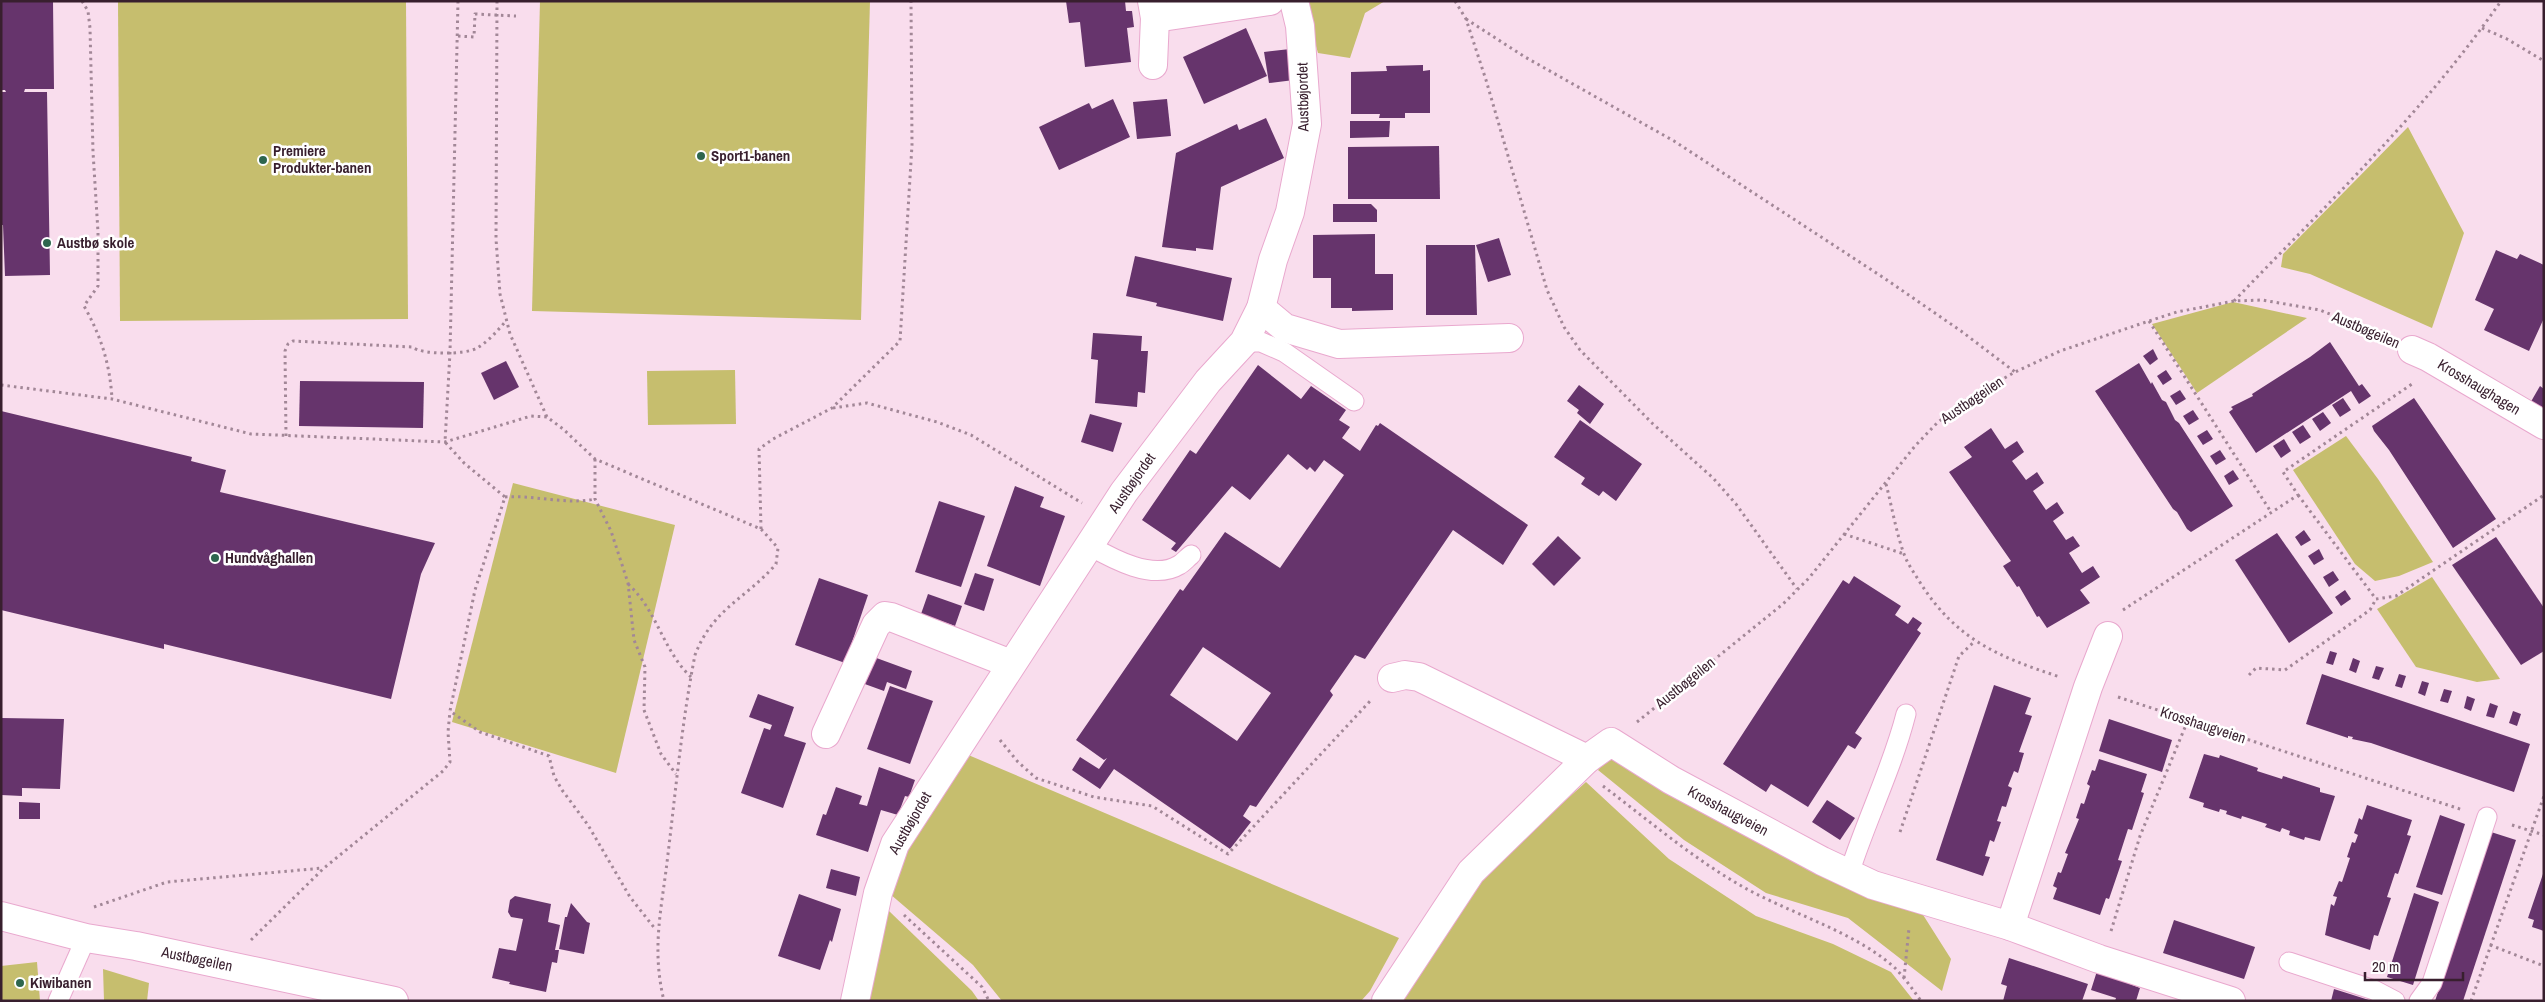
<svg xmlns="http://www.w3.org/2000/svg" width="2545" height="1002" font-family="'Archivo Narrow',sans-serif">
<rect width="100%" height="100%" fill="#f9dded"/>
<g fill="#c6be6e">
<path d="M118,1H406L408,319L120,321Z"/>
<path d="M540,1H870L861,320L532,311Z"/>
<path d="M1303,1H1385L1365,13L1350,58L1318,53Z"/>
<path d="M2408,127L2464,233L2432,328L2310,274L2281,267L2283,254Z"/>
<path d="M2233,302L2307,318L2197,393L2152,324Z"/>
<path d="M735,370L736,424L648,425L647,371Z"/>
<path d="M2346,436L2378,479L2433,562L2399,576L2375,581L2355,564L2293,470Z"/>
<path d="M513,483L675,525L616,773L452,722Z"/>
<path d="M2432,577L2500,679L2477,682L2416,667L2377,609Z"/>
<path d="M966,754L1399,938L1370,991L1361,1001H1002L973,965L890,894L903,848Z"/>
<path d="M1610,756L1913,899L1951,959L1942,991L1848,918L1766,893L1684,840L1598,770Z"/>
<path d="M1586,782L1669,859L1756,916L1833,944L1891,972L1914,1001H1397L1478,879Z"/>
<path d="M889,911L972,991L979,1001H866L868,976Z"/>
<path d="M37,962L40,1001H1V966Z"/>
<path d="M103,969L149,983L147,1001H104Z"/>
</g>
<g fill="#66346c" fill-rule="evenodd">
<path d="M1,1H53L54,89H25L24,92H47L50,275L5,276L3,225H1V92H6L5,90H1Z"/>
<path d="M1066,1H1125L1126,11H1132L1134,27L1127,28L1131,62L1085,67L1080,22L1069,23Z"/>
<path d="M1246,28L1267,76L1204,104L1183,57Z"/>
<path d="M1290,49L1294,80L1269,83L1264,52Z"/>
<path d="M1423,65V71L1430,70V113H1405V118H1379L1380,114H1351V72L1387,71L1386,66Z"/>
<path d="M1113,99L1130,137L1059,170L1039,127L1089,103L1092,109Z"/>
<path d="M1167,99L1171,136L1137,139L1133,102Z"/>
<path d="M1266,118L1284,158L1221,187L1213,250L1196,248V251L1162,247L1176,153L1237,124L1239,130Z"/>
<path d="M1350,121H1390L1389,137L1350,138Z"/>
<path d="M1439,146L1440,199H1348V147Z"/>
<path d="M1333,204H1371L1377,210V222H1333Z"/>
<path d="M1375,234V274H1393V310L1352,311V308H1331V278H1313V235Z"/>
<path d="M1499,238L1511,275L1488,282L1476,245Z"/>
<path d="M1426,245H1475L1477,315H1426Z"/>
<path d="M2496,250L2517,259L2520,254L2544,265V318L2529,351L2484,330L2494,309L2475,300Z"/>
<path d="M1135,256L1232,278L1223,321L1156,306L1157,303L1126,296Z"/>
<path d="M1093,333L1142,336L1141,351H1148L1145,393L1138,392L1137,407L1095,403L1098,360L1091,359Z"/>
<path d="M2330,342L2359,386L2362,384L2371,396L2359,404L2351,391L2256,453L2229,412L2233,409L2231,407L2253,396L2252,394L2310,357Z"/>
<path d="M2153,349L2158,359L2150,365L2143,356Z"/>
<path d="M506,361L519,387L494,400L481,373Z"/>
<path d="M2139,363L2151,384L2152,382L2162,400L2166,402L2175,420L2179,423L2233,506L2191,532L2187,529L2177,512L2173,509L2095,391Z"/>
<path d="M1258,365L1301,399L1311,386L1346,410L1339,420L1350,427L1342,438L1360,451L1376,425L1378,426L1380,423L1528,525L1503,565L1453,530L1365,659L1355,655L1330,691L1333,695L1256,807L1250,805L1243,816L1251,822L1230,849L1114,769L1100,789L1072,770L1080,757L1099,769L1107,758L1104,760L1076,740L1180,589L1183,591L1225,532L1280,568L1344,475L1324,460L1315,472L1310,467L1307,470L1288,454L1250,500L1232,486L1176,552L1171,549L1176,543L1142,520L1190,450L1196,454ZM1203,647L1271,693L1237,741L1170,695Z"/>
<path d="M2166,370L2172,379L2163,385L2157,376Z"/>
<path d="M300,381L424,382L423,428L299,426Z"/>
<path d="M1579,385L1604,404L1590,424L1577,413L1579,410L1567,401Z"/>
<path d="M2540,386L2544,389V414L2529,405Z"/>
<path d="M2180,390L2186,399L2176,405L2170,396Z"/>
<path d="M2343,398L2351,410L2340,417L2332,405Z"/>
<path d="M2414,398L2496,519L2453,548L2389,450L2374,431L2372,426Z"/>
<path d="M2193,410L2199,419L2189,425L2183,416Z"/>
<path d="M1,411L192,457L191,461L226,470L220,492L435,543L421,574L391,699L164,644V649L1,610Z"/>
<path d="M2323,412L2331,423L2320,431L2312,419Z"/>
<path d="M1090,414L1122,423L1113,452L1081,442Z"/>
<path d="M1580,420L1642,464L1616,501L1603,491L1599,496L1581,484L1585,478L1554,457Z"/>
<path d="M2303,425L2311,437L2300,444L2292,432Z"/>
<path d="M1991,428L2005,449L2017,441L2024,452L2012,461L2026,480L2037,472L2044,483L2033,491L2046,510L2057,502L2064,513L2053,521L2066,540L2073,536L2080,546L2069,553L2082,573L2093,566L2100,577L2080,590L2090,603L2047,628L2039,616L2037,617L2019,586L2017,587L2003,566L2011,561L1949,472L1972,457L1964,447Z"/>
<path d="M2207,430L2213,439L2203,445L2197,436Z"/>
<path d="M2284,439L2291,451L2281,458L2273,446Z"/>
<path d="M2220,450L2226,459L2216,465L2210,456Z"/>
<path d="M2233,470L2239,479L2229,485L2224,476Z"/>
<path d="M1015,486L1044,497L1040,507L1065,516L1040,586L987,566Z"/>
<path d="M939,501L985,516L961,587L915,572Z"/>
<path d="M2304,530L2311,540L2301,546L2295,537Z"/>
<path d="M2277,533L2333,613L2289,643L2235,560Z"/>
<path d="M1558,536L1581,558L1554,586L1532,564Z"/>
<path d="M2496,537L2544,608V651L2521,665L2452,565Z"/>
<path d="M2319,549L2324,559L2314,565L2308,556Z"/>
<path d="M2333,571L2339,580L2329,587L2323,577Z"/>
<path d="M975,573L994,579L984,611L964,604Z"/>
<path d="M1854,576L1901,606L1895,615L1908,624L1913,617L1922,623L1917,630L1921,633L1855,733L1862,738L1855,749L1848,745L1808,807L1771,784L1766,792L1723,764L1843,580L1849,584Z"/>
<path d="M819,578L868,595L845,663L795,645Z"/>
<path d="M2345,590L2351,599L2341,606L2335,597Z"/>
<path d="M928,594L962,606L955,626L921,614Z"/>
<path d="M2330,651L2337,653L2333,665L2326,663Z"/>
<path d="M871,656L912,671L906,689L887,682L884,691L862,683Z"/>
<path d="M2353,658L2360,661L2356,673L2349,670Z"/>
<path d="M2376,666L2384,668L2379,680L2372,678Z"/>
<path d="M2322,674L2530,744L2514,792L2371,743L2352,739L2353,737L2348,736V738L2306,724Z"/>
<path d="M2399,674L2406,676L2402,688L2395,686Z"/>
<path d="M2422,681L2429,683L2425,696L2418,693Z"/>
<path d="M1994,685L2031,698L2025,714L2032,716L2019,752L2024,753L2018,773L2014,771L2008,786L2012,788L2006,807L2002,806L1997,821L2001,822L1994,842L1990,840L1985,856L1990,857L1983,876L1936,860Z"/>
<path d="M890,686L933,701L910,764L867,749Z"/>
<path d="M2444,689L2452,691L2448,703L2440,701Z"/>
<path d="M758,694L794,707L784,736L806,743L783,808L741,793L764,728L770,730L772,725L749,717Z"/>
<path d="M2467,696L2475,699L2471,711L2464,708Z"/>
<path d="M2490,703L2498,706L2494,718L2486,716Z"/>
<path d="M2513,711L2521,714L2517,726L2509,723Z"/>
<path d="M1,718L64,719L60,789L22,788V796L1,795Z"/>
<path d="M2109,719L2172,740L2162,772L2099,751Z"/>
<path d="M2204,754L2219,758L2220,755L2258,768L2257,771L2282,779L2283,776L2320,788V792L2335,796L2320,841L2305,837L2304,840L2289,835L2290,831L2282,828L2280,832L2265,827L2267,824L2242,816L2241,819L2226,814L2227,811L2220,809L2219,812L2203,807L2204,803L2189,798Z"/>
<path d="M2099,759L2147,774L2141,792L2144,793L2132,830L2128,829L2118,860L2122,861L2109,899L2106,898L2100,915L2053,899L2057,888L2053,886L2058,872L2061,873L2068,854L2065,853L2079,819L2076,818L2081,803L2084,804L2090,786L2087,784L2092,770L2095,771Z"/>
<path d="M879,767L915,780L909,797L905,796L898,815L881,810L868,852L816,835L823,814L826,815L836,787L862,796L859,804L867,806Z"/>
<path d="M1827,800L1855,818L1840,840L1812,822Z"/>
<path d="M19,802L40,803V819H19Z"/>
<path d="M2367,805L2412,820L2407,835L2411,836L2398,874L2395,873L2387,897L2391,898L2378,936L2374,935L2370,950L2325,935L2331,904L2334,906L2337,897L2333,896L2339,881L2342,882L2350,858L2347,857L2352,842L2355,843L2358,835L2354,833L2359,818L2362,820Z"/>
<path d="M2440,815L2465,824L2442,895L2416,887Z"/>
<path d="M2491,832L2516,840L2463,1001H2435Z"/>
<path d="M831,869L860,877L856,896L826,888Z"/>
<path d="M2544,871V931L2532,927L2534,920L2528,918Z"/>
<path d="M2414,893L2439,902L2413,985L2387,977Z"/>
<path d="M799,894L841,909L832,942L830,940L820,970L778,956Z"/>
<path d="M515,896L551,904L548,922L560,925L555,950H559L557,963L552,962L546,992L509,984L510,982L492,978L499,948L516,951L523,919L511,917L508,912L510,900Z"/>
<path d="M571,903L587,922L590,923L584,954L559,949L565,917H567Z"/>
<path d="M2174,920L2255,947L2244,979L2163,953Z"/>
<path d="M2009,958L2088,984L2082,1001H2003L2007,986L2001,984Z"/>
<path d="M2097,971L2140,988L2136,1001H2115L2116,998L2091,990Z"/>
<path d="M2334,989L2369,1000V1001H2331Z"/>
</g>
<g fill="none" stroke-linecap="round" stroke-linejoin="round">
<defs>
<g id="lane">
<path d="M1244,342H1261L1284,352L1354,401"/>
<path d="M1090,546C1113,559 1153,581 1179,565C1183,563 1187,558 1191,555"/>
<path d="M1849,874C1866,820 1892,769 1906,714"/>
<path d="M2289,962L2374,990L2395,1001"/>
<path d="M58,1001L86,938"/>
<path d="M2419,1001L2432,983L2487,817"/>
</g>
<g id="street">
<path d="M1152,1L1155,18L1270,1"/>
<path d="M1153,65L1155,18"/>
<path d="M1261,308L1285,328L1339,344L1509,338"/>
<path d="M2412,350L2428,357L2544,425"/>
<path d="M826,734L876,625L885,616L891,617L1011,664"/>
<path d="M1587,759L1611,742L1671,780L1822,861L1873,885L2010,926L2099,959L2231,1001"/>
<path d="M1,916L86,938L136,946L394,1001"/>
<path d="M2010,926L2088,687L2108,636"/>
<path d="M855,1001L878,893L895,844L1124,492L1208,381L1244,342L1261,308L1273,260L1290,212L1307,124L1300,26L1294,1"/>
<path d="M1386,1001L1471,872L1587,759L1419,677L1405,675L1392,678"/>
</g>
</defs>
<use href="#lane" stroke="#e9a8ce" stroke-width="21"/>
<use href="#street" stroke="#e9a8ce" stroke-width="30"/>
<g stroke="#a28797" stroke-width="3" stroke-dasharray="2.5 4" stroke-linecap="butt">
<path d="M82,1L88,11L90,28L93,152L98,232V286L84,306C101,336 110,364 112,399"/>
<path d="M458,1L450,352L445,442L464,463L505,497L475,590L450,711L480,732L549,756L554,776L562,790L588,825L630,897L656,930"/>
<path d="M497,1L496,239L500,294L510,334L547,417"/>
<path d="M1455,1L1466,19L1486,80L1547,290L1564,327L1580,350L1653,424L1713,478L1736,504L1797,589"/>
<path d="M1466,19L1525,57L1674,141L1884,278L1961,331L2015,372"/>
<path d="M2482,28L2507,39L2544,61"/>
<path d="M458,36L474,37L475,14L516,16"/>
<path d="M2234,301C2327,204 2424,112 2501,1"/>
<path d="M2149,321L2271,512"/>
<path d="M1,385L112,399L251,434L445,442L531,416L547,417L563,429L595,459L761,529L778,548L776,564C746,599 713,608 695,655C682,721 676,788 668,854C662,908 651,947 664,1001"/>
<path d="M833,408L867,403L937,422L971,435L1082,503"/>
<path d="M286,436L285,351L288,344L293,341L412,347C423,355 465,355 477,348C489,341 497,331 506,321"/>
<path d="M595,459V499L611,531L628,583L634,640L645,667L644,710L661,754L676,774"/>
<path d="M1886,484C1892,507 1896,532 1904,554C1908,565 1915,574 1921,584C1957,640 1999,657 2060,677"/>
<path d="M2298,495L2376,599L2396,596L2544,495"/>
<path d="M505,497C536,495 566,505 595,499"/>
<path d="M761,529L759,449L773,439L832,408L900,341L912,145L911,1"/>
<path d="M1844,534L1904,554"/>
<path d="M628,584C657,610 663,651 691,677"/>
<path d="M2123,610L2298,495L2283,472L2412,384"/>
<path d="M2249,675L2256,668L2285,670L2370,610L2376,599"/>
<path d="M2118,697L2463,810"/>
<path d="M1637,722L1783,604L1809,578L1915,446L1937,423L1963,402L2015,372L2060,351L2149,321L2177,312L2234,301L2262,300L2320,310L2386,337"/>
<path d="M1000,740L1018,762L1036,778L1094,797L1152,806L1228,854L1372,699"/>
<path d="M1603,786C1647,819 1690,856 1738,884C1787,913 1853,930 1895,968C1905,978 1913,990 1921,1001"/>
<path d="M2512,825L2544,835"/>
<path d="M1900,832L1959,656L1974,642"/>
<path d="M94,907L167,882L323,868"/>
<path d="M904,915L982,987L989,1001"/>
<path d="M2111,931L2140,836L2188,720"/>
<path d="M251,940L324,868L443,771L450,762L448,732L450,711"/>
<path d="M2490,945L2544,966"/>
<path d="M1904,978L1909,928"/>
<path d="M2471,1001L2544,796"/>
</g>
<use href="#lane" stroke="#fff" stroke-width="19"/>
<use href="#street" stroke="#fff" stroke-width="28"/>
</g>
<g fill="#2e664e" stroke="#fff" stroke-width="2">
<circle cx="701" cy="156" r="5"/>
<circle cx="263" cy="160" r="5"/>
<circle cx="47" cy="243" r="5"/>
<circle cx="215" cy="558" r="5"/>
<circle cx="20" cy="983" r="5"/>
</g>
<g text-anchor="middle" stroke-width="5" stroke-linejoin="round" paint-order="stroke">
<g font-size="15" fill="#381f2e" stroke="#fff">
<text transform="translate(1303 97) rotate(-91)" y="5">Austbøjordet</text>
<text transform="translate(2366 330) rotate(23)" y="5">Austbøgeilen</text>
<text transform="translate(2479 387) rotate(31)" y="5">Krosshaughagen</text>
<text transform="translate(1972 400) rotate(-34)" y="5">Austbøgeilen</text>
<text transform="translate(1132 483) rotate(-55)" y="5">Austbøjordet</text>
<text transform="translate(1685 683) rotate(-39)" y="5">Austbøgeilen</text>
<text transform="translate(2203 725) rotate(18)" y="5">Krosshaugveien</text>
<text transform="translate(1728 811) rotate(28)" y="5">Krosshaugveien</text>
<text transform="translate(910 823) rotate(-60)" y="5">Austbøjordet</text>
<text transform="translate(197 959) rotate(12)" y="5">Austbøgeilen</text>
</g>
<g font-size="15" font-weight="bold" fill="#381f2e" stroke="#fff" text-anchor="start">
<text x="273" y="156">Premiere<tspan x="273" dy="17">Produkter-banen</tspan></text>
<text x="711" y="161">Sport1-banen</text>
<text x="57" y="248">Austbø skole</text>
<text x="225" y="563">Hundvåghallen</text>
<text x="30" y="988">Kiwibanen</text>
</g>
</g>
<rect width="2545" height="1002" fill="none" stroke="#381f2e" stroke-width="5"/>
<path d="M2365 972v8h98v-8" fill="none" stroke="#381f2e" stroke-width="2.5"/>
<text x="2372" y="972" font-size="15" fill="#381f2e" stroke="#ffffff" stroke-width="4" paint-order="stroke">20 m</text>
</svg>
